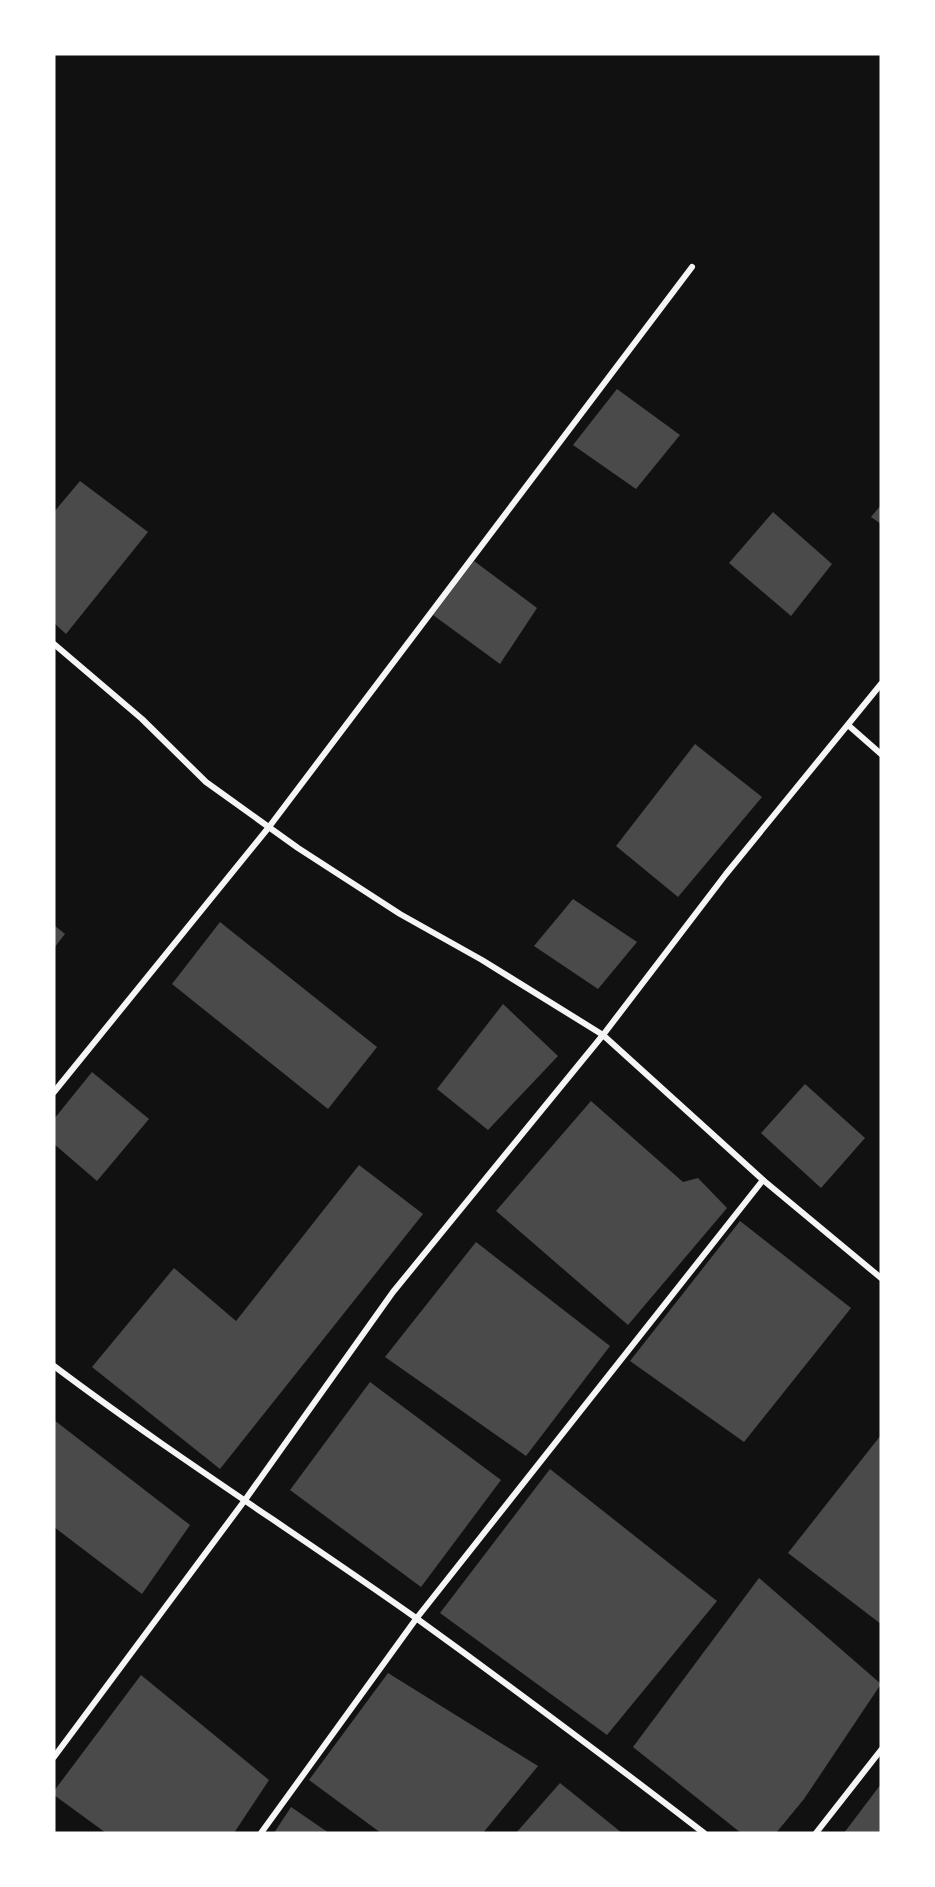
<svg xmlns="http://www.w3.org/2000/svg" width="935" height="1887" font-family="Lato,sans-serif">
<rect width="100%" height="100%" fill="#111"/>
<g fill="#4a4a4a">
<path d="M617,389L680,435L636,489L573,445Z"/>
<path d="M80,481L148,532L66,634L54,623V512Z"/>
<path d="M881,505V524L871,517Z"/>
<path d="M773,512L832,564L791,616L729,563Z"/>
<path d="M474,561L537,608L500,664L433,615Z"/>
<path d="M695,744L762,797L678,897L616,846Z"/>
<path d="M573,899L637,942L598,989L534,946Z"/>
<path d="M220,922L377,1047L328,1109L172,984Z"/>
<path d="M54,925L65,934L54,948Z"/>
<path d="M503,1004L558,1056L488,1130L437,1089Z"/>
<path d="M92,1072L149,1119L97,1181L54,1144V1119Z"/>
<path d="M805,1084L865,1138L821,1188L761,1133Z"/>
<path d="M591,1101L683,1182L698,1178L727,1208L628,1325L496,1211Z"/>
<path d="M359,1165L423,1214L220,1469L92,1367L174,1268L236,1321Z"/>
<path d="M740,1221L851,1308L744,1442L630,1361Z"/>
<path d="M476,1242L610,1346L526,1456L385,1357Z"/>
<path d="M370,1382L501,1480L421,1587L290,1490Z"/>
<path d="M54,1420L190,1525L142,1594L54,1527Z"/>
<path d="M881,1435V1624L788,1553Z"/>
<path d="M550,1469L717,1601L607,1735L440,1613Z"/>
<path d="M759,1578L881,1684L804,1799L776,1833H741L633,1747Z"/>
<path d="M388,1673L538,1766L483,1833H381L309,1780Z"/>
<path d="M141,1675L269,1780L234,1833H106L54,1795V1791Z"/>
<path d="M560,1783L622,1833H516Z"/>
<path d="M881,1784V1833H844Z"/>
<path d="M291,1807L329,1833H274Z"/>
</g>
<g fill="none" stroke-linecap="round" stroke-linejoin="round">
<g stroke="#f5f5f5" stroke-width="6">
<path d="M54,644L142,719L206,782L298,848L400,914L482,960L603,1035L763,1180L881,1278"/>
<path d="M848,725L881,754"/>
<path d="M54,1092L269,827L692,267"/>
<path d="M54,1366C171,1454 296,1533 416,1618C513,1688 609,1760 704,1833"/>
<path d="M54,1757L245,1500L393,1292L603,1035L726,874L881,684"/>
<path d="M261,1833L416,1619L763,1180"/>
<path d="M816,1833L881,1750"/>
</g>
</g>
<rect width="935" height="1887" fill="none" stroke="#ffffff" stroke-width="111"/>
</svg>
